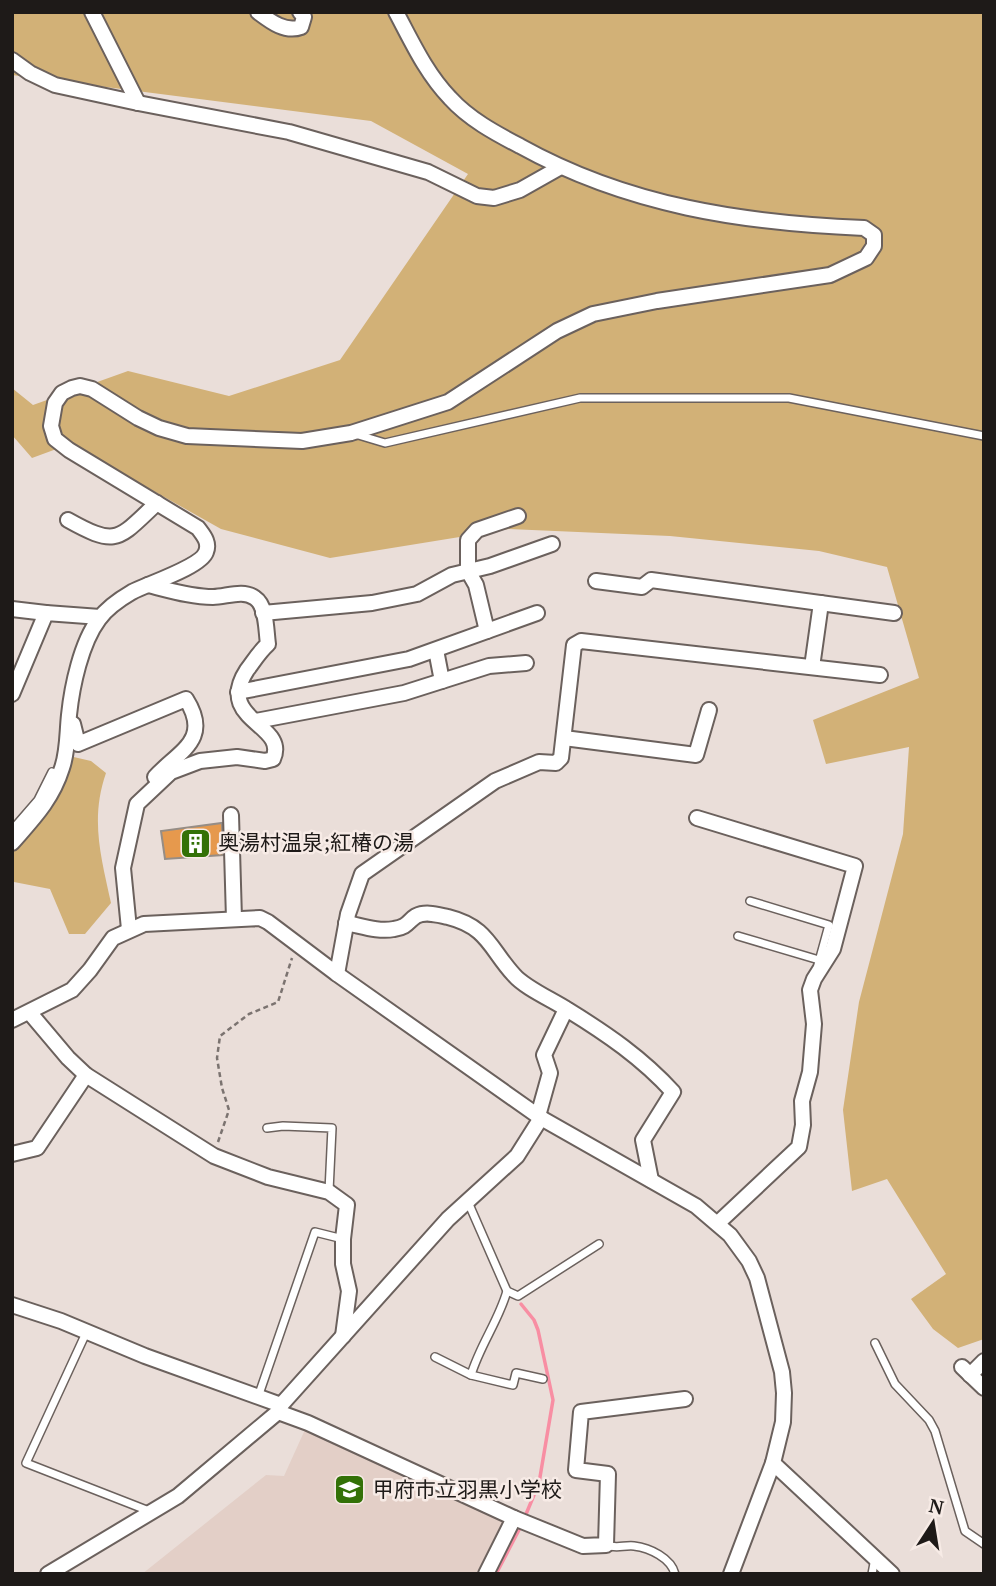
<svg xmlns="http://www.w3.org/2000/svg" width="996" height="1586" font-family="'PT Serif','Noto Sans JP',serif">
<rect width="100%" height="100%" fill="#eaded9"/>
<path fill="#e3cfc7" d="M308,1423L514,1518L486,1574H142L266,1475L284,1476Z"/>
<g fill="#d2b177">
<path d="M12,12H984V1339L958,1348L933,1329L911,1299L946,1274L887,1179L852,1191L843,1110L859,1002L903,834L909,747L826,764L813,720L919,678L887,567L819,551L670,536L509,529L330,558L221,529L70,444L32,458L12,435V388L33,405L128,371L229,396L340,360L468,174L371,121L12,75Z"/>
<path d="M65,755L91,761L106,773C90,819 101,857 111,903L85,934H69L50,889L14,882L12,879V843Z"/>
</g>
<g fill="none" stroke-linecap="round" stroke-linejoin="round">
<g stroke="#f88ea3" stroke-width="3.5">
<path d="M521,1304L534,1320L538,1330L553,1400L539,1483L524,1519"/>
<path d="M496,1574L521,1526"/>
</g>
</g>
<path fill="#e6994d" stroke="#968d86" stroke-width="2" d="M222,823L223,855L165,859L161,831Z"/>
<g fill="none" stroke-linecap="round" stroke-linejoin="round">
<defs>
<g id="service">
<path d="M355,434L385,443L580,398H789L984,436"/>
<path d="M12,830L38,800L52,772"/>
<path d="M750,901L829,925L818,965"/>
<path d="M738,936L819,960"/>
<path d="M267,1128L283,1126L332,1128L329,1191"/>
<path d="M468,1202L507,1291L518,1296L599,1244"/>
<path d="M86,1333L26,1463L149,1511"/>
<path d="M875,1343L895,1384L929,1420L935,1431L965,1531L984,1544"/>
<path d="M435,1357L471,1375L513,1385L516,1373L543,1379"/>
<path d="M471,1375C480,1345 499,1320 507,1291"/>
<path d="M258,1397L315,1232L343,1239"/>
<path d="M606,1545C616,1549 624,1545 634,1546C650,1548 671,1558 675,1574"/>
<path d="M872,1574L875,1558"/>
</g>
<g id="minor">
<path d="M92,12L138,103"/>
<path d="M258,12C270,21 285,33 301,27L304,17L300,12"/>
<path d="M12,60L30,73L55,85L138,103L289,132L428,172L477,196L494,198L520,190L559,168"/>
<path d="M68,520C118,548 118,539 157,503"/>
<path d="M596,581L642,587L651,580L894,613"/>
<path d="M12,609L46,613"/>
<path d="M263,613L372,603L417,594L452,575L490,566L552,544"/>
<path d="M487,631L476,585L468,571V540L477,530L518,516"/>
<path d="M436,650L442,681"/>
<path d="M812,667L821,603"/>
<path d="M238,692L409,659L537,613"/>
<path d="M12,694L46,613L100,617"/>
<path d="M256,721L404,693L489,666L526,663"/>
<path d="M73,724L78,744L186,699C212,740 179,751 155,777"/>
<path d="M564,738L696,755L709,710"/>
<path d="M231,815L234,919"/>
<path d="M697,818L855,866L833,949L814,979L810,990L814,1024L810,1072L802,1101L803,1125L799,1147L718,1223"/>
<path d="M12,843C33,819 52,800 62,768C68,751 67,733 69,715C72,686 81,643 99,619C107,608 120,599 132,592C147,584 201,567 206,552C210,542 203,535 198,528L69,450L55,439L51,426L55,403L62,393L72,388L80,386L92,389L138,418L159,428L187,436L302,441L351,433L448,402L557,331L593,314L657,301L830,275L866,258L874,246V235L864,228C743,223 628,206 520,146C495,133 469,119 450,98C426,73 412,42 396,12"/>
<path d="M346,923C362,926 378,932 394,929C408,927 408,921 416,916C426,911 438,915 448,917C488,927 490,949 514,975C525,988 553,1000 568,1010C607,1034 642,1058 673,1092L643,1140L651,1180"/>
<path d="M129,929L123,868L137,804L171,772L200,761L237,757L265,761L273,759C289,724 214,721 247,670C254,661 259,652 268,644C266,631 267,606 255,598C243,589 226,597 213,597C191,597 169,590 148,585"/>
<path d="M337,974L348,914L362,874L495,781L539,762L556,763L561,758L574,645L581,641L880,675"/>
<path d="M30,1013L68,1058L86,1075L214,1156L268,1177L329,1192L347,1205L343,1239V1264L349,1291L343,1336"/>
<path d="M12,1020L72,990L90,970L113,938L144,924L260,918L268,922L337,974L541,1118L696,1206L730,1235L749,1261L757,1278L782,1372L784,1393L783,1422L773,1463L731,1574"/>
<path d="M538,1116L550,1073L544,1055L566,1009"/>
<path d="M12,1154L37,1148L86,1075"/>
<path d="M12,1305L61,1321L145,1356L281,1405"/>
<path d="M962,1367L984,1388"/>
<path d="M970,1375L984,1361"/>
<path d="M278,1412L308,1423L514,1518L486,1574"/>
<path d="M773,1463L892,1574"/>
<path d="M514,1518L583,1546L606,1545L608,1474L576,1470L581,1412L685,1399"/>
<path d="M48,1574L178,1496L278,1412L281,1405L448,1219L517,1156L541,1118"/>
</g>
</defs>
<use href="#service" stroke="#6b615d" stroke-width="10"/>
<use href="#minor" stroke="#6b615d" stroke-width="18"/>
<path stroke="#7b7370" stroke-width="2.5" stroke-dasharray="5 3.5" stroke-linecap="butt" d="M218,1142L229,1110L222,1088L217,1058L220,1036L249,1014L278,1002L292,958"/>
<use href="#service" stroke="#fff" stroke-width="7"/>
<use href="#minor" stroke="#fff" stroke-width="14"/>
</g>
<defs>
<symbol id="building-square" viewBox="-11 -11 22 22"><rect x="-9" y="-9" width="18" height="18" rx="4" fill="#337107" stroke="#f7ebe6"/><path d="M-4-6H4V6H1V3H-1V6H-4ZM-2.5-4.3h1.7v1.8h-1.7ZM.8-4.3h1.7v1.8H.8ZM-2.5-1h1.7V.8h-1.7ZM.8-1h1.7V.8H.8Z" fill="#fff"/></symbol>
<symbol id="school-square" viewBox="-11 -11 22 22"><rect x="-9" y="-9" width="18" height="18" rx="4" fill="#337107" stroke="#f7ebe6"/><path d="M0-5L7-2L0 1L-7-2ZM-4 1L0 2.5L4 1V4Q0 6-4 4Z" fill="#fff"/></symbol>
</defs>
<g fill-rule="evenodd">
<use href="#building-square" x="178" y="826" width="35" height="35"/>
<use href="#school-square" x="332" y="1472" width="35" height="35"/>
</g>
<g text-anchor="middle" stroke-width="5" stroke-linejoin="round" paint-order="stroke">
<g font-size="21" fill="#1e1a18" stroke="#f7ebe6" text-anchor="start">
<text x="218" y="850">奥湯村温泉;紅椿の湯</text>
<text x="373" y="1497">甲府市立羽黒小学校</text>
</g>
</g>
<rect width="996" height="1586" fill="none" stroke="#1e1a18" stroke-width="28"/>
<g transform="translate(933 1523) rotate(12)" stroke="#f7ebe6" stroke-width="5" paint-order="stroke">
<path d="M0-5L12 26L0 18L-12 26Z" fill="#1e1a18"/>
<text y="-10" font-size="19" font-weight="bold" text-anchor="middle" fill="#1e1a18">N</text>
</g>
</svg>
